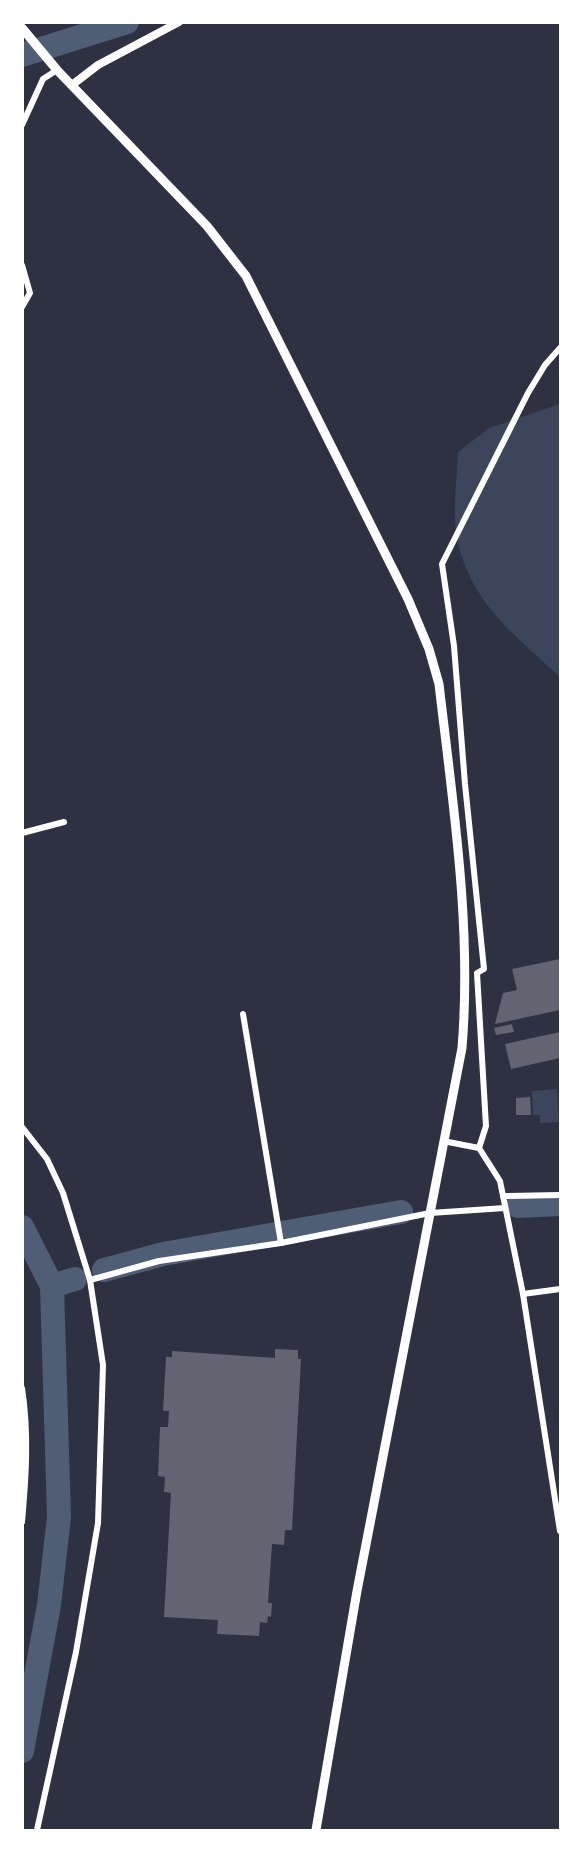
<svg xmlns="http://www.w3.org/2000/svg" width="583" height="1853" font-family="'Archivo Narrow',sans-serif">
<rect width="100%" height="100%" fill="#2d3142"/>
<g fill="#3c4559">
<path d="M560,404V677C510,632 461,594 455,522C454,499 457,475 458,452L489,428Z"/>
<path d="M557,1089L559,1122L540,1123V1115H533L532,1091Z"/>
</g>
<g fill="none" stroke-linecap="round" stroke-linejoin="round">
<g stroke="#4f5d75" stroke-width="24">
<path d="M22,55L127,22"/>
<path d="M518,1206L560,1204"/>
<path d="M22,1227L52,1286L59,1517L49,1605L22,1751"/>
<path d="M104,1270L163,1254L401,1212"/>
<path d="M52,1286L75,1279"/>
</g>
</g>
<g fill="#626471">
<path d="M560,959V1010L495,1024L503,993L517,990L512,969Z"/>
<path d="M512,1024L514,1032L496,1035L494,1028Z"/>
<path d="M560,1032V1058L511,1069L505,1044Z"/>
<path d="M530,1097L531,1115H516V1098Z"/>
<path d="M275,1349L298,1350V1359H301L292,1530H285L284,1545L272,1544L268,1603H272L271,1617L268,1616L267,1623L260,1622L259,1636L217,1634L218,1620L164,1617L171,1493L164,1492L165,1477L158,1476L160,1427H168L169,1411H163L166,1357H172V1351L275,1358Z"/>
</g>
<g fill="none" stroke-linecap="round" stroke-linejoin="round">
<g stroke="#fff" stroke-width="6">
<path d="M22,125L43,79L57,70"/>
<path d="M22,265L30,293L22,307"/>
<path d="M22,833L64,822"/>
<path d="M243,1014L281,1243L430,1213L505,1208"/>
<path d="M22,1127L47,1159L63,1193L90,1280L103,1365L98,1523L76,1652L37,1830"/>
<path d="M443,1141L479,1148L500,1181L523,1294L560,1531"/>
<path d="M479,1148L486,1126L477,973L484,969L465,784L454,646L442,564L528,393L545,365L560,348"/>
<path d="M503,1196L560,1195"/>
<path d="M90,1280L159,1261L281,1243"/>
<path d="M523,1294L560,1289"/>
<path d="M22,1388C29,1433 26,1477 22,1522"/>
</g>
<path stroke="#fff" stroke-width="8" d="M72,85L98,65L179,22"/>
<path stroke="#fff" stroke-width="9" d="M22,28L57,70L207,226L246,276L408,599L429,649L439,684C453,805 472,926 462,1048L357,1591L316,1830"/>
</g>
<rect width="583" height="1853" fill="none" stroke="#ffffff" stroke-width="48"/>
</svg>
